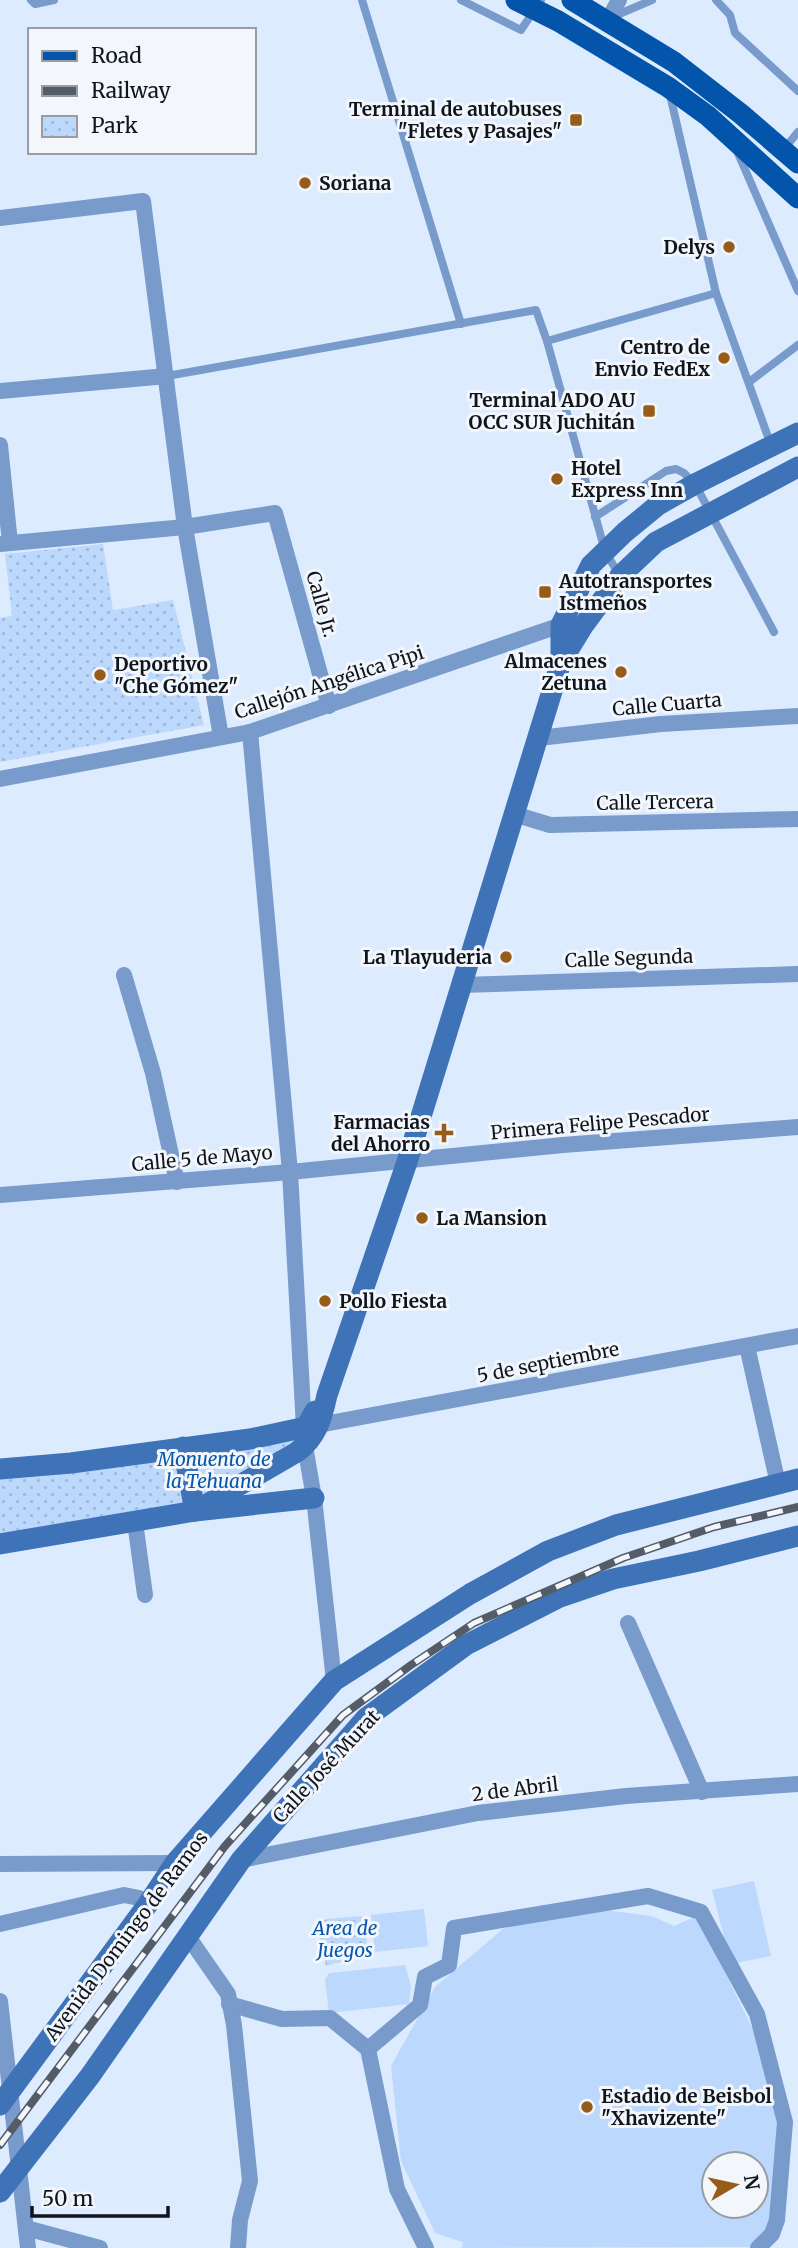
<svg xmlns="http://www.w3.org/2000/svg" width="798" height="2248" font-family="Merriweather,serif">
<defs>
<pattern id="park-dots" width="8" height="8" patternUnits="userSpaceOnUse" patternTransform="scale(1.75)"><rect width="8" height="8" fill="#bcd8fd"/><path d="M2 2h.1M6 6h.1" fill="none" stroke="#a0b8d8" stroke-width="1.8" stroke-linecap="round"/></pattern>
</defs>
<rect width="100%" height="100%" fill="#ddebfe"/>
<g fill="#bcd8fd" fill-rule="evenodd">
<path d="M754,1881L771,1956L731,1964L712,1890Z"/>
<path d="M581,1907L652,1916L674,1926L697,1916L773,2070L787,2144L782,2206L753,2247L462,2248L463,2242L435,2233L401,2161L391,2066L435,1987L504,1928ZM714,2164H756V2206H714Z"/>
<path d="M424,1909L428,1946L375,1952L371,1915Z"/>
<path d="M405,1965L411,1986L409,2004L329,2013L325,1979L329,1973Z"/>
</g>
<g fill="url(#park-dots)">
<path d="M103,544L113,610L173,600L204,725L0,762V618L12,616L5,554Z"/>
<path d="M320,1426L195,1511L0,1544V1468Z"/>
<path d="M362,1916L369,1954L326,1966L316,1920Z"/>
</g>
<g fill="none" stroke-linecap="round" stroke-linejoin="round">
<g stroke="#789bcb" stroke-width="8">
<path d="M31,0L35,4L54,0"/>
<path d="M362,0L461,324"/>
<path d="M461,0L521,30L541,0"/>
<path d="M716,0L730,15L735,33L798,91"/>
<path d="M610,18L652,0"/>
<path d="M670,95L716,293"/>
<path d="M784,149L798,132"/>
<path d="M737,151L798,291"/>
<path d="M167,376L536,310L547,341"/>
<path d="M749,382L798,345"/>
<path d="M595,517L666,471L676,469L684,473L695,484L774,632"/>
<path d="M618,573L605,551L547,341L716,293L771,445"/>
</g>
<g stroke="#789bcb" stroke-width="16">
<path d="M608,20L619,0"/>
<path d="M0,218L143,201L185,527L221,737"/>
<path d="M0,391L167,376"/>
<path d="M0,445L10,543"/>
<path d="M0,544L185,527L275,513L329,706"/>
<path d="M250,732L290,1172L305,1446L314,1498L334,1681"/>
<path d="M539,738L661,724L798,716"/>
<path d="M0,779L250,732L561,625H570"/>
<path d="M514,814L550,825L798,819"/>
<path d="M124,975L153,1073L177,1182"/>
<path d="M461,985L798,974"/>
<path d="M0,1195L290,1172L563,1145L798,1127"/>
<path d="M747,1346L778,1484"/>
<path d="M308,1427L798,1336"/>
<path d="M135,1522L145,1595"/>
<path d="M628,1623L702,1792"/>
<path d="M241,1860L478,1813L626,1796L798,1784"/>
<path d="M0,1864L175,1863"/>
<path d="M0,1924L124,1895L139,1898L148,1904"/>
<path d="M187,1935L228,1994L234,2025L250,2181L240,2220L238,2248"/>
<path d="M0,2001L28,2248"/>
<path d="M229,2004L282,2019L330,2018L368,2049L397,2189L426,2248"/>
<path d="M368,2049L420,2005L425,1977L449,1965L454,1928L648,1896L701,1912L757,2014L785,2122L777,2220L772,2234L758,2248"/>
<path d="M26,2228L100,2248"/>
</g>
<g stroke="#3e73b8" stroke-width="21">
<path d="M561,660V625L591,565L625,532L658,505L695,484L798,433"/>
<path d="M183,1447L195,1511"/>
<path d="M0,1469L71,1463L250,1439L306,1427L315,1411"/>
<path d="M195,1511L297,1452C317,1437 322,1418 327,1395L407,1162L561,662L583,626L620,576L656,542L798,467"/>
<path d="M0,1544L195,1511L314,1498"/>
<path d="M0,2105L148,1904L175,1863L334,1681L470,1594L548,1551L616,1525L798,1479"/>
<path d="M0,2192L90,2076L241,1860L366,1718L466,1645L560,1597L613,1579L699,1561L798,1536"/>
</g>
<g stroke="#0255aa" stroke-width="21">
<path d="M516,0L558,21L668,87L708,116L798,198"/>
<path d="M572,0L674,62L741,114L798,163"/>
</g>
<defs>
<path id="rail" d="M0,2145L225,1846L343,1715L411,1665L474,1623L623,1558L714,1527L798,1507"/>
</defs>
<use href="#rail" stroke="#545c68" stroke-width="8"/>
<use href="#rail" stroke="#f3f7fc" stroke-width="5" stroke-dasharray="16" stroke-linecap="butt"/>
</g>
<g fill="#965c1a" stroke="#f3f7fc" stroke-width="2.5">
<rect x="569" y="113" width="14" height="14" rx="3.5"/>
<circle cx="305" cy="183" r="7"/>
<circle cx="729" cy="247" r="7"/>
<circle cx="724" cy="358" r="7"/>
<rect x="642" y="404" width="14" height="14" rx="3.5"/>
<circle cx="557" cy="479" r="7"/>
<rect x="538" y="585" width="14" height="14" rx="3.5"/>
<circle cx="621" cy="672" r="7"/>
<circle cx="100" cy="675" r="7"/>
<circle cx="506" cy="957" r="7"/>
<path d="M440.5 1122.5h7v7h7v7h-7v7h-7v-7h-7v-7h7z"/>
<circle cx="422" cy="1218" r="7"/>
<circle cx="325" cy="1301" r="7"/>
<circle cx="587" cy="2107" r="7"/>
</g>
<g text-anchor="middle" stroke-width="6" stroke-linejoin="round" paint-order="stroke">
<g font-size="19" font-weight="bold" fill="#0f151d" stroke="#f3f7fc" text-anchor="end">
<text x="562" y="116">Terminal de autobuses<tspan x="562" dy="22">"Fletes y Pasajes"</tspan></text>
<text x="319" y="190" text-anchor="start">Soriana</text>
<text x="715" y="254">Delys</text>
<text x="710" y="354">Centro de<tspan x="710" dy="22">Envio FedEx</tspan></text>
<text x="635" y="407">Terminal ADO AU<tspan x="635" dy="22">OCC SUR Juchitán</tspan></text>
<text x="571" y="475" text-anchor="start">Hotel<tspan x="571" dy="22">Express Inn</tspan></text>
<text x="559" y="588" text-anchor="start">Autotransportes<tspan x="559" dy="22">Istmeños</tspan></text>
<text x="607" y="668">Almacenes<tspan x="607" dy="22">Zetuna</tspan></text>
<text x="114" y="671" text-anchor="start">Deportivo<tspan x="114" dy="22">"Che Gómez"</tspan></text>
<text x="492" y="964">La Tlayuderia</text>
<text x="430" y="1129">Farmacias<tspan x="430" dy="22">del Ahorro</tspan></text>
<text x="436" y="1225" text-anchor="start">La Mansion</text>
<text x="339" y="1308" text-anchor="start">Pollo Fiesta</text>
<text x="601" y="2103" text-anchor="start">Estadio de Beisbol<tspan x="601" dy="22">"Xhavizente"</tspan></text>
</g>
<g font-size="19" fill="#0f151d" stroke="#f3f7fc">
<text transform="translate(322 604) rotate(74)" y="7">Calle Jr.</text>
<text transform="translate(329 682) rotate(-18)" y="7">Callejón Angélica Pipi</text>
<text transform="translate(667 704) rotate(-5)" y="7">Calle Cuarta</text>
<text transform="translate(655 802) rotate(-1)" y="7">Calle Tercera</text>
<text transform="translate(629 958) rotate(-2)" y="7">Calle Segunda</text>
<text transform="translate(600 1123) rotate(-5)" y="7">Primera Felipe Pescador</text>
<text transform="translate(202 1158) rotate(-5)" y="7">Calle 5 de Mayo</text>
<text transform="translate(548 1362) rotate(-11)" y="7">5 de septiembre</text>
<text transform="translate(326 1766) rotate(-47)" y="7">Calle José Murat</text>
<text transform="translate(515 1789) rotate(-7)" y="7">2 de Abril</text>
<text transform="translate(126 1936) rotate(-53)" y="7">Avenida Domingo de Ramos</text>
</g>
<g font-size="19" font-style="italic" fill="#0856a9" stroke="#f3f7fc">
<text x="214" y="1466">Monuento de<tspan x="214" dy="22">la Tehuana</tspan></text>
<text x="345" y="1935">Area de<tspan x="345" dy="22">Juegos</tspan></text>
</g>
</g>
<rect x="28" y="28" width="228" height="126" fill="#f3f7fc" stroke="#989da3" stroke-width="2"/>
<rect x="42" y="51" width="35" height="10" fill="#0255aa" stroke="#989da3" stroke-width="2"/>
<text x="91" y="63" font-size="21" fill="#0f151d">Road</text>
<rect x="42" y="86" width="35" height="10" fill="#545c68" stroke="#989da3" stroke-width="2"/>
<text x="91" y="98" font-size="21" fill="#0f151d">Railway</text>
<rect x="42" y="116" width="35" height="21" fill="url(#park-dots)" stroke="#989da3" stroke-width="2"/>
<text x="91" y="133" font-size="21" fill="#0f151d">Park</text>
<g transform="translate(735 2185) rotate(81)"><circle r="33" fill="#f3f7fc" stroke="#989da3" stroke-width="2"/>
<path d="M0-5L12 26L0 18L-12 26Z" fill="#965c1a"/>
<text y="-10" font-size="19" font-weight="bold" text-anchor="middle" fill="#0f151d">N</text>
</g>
<path d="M32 2206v10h136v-10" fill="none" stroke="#0f151d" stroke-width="3.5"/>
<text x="42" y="2206" font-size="21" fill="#0f151d" stroke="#f3f7fc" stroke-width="5" paint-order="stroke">50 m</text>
</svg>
